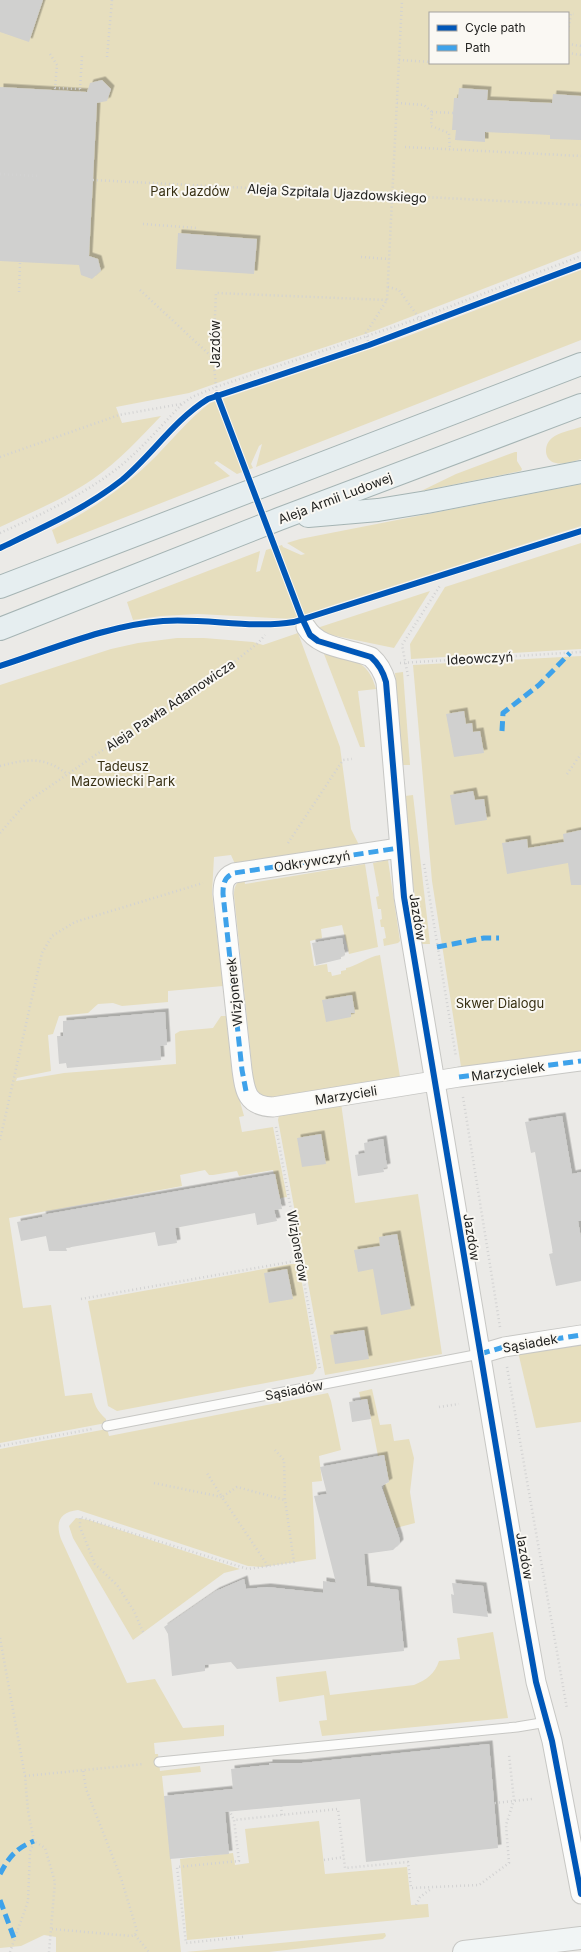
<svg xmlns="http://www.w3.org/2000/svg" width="581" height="1952" font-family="Inter,sans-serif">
<defs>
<filter id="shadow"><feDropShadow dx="3.5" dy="-3.5" stdDeviation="0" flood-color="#0004"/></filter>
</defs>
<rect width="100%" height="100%" fill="#ebeae7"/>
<g fill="#e6debe" fill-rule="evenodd">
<path d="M0,0H581V251L374,331L237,376L189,393L116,407L122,423L161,416C140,438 119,461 93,479C64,499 32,512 0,527ZM430,13H568V63H430Z"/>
<path d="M581,270V340L256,467L262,444L259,446L251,464L253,468L237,474L217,461L214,463L230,476L57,544L52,530C87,512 120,491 149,463C170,443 187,420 210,403L400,339Z"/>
<path d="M581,427V459C574,461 563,465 556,463C544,461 543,445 552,438C559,432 572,430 581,427Z"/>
<path d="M515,452H517V461L522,469L521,471L421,491L456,474Z"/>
<path d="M581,484V526L330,606L293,619L198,614L161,616L133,620L127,602L260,551L256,572L260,571L266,550L282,545L283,547L301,555L305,554L287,543L300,539Z"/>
<path d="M581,543V649L411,659L410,644L445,587Z"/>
<path d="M430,591L394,648L331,635L317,628Z"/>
<path d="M298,633L340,747L351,829L360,847L235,864L231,855L214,857L212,893L223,986L168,991V1002L122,1006L113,1003L98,1004L88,1013L59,1016L53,1034L48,1035L51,1071L17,1078L16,1081L64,1073L176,1064L175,1034L180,1031L213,1028L221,1016H226L232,1072L244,1116L239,1117L242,1132L273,1127L287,1197L280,1198L273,1170L239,1176L237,1171L213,1175H209L205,1170L180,1175L182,1186L9,1218L23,1308L51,1305L65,1396L92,1393C94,1404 97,1411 106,1419V1423L0,1443V685L111,649L138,643L177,638H204L253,642L263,645Z"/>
<path d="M324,654C351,659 368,659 376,689L358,691L365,747H360Z"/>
<path d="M581,656V1057L462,1073L432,881L413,665Z"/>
<path d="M403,672L410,765H403L395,673Z"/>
<path d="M413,795L430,944H422L412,877L405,796Z"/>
<path d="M388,860L400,941L398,943L384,946L383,939L386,938L384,927H381L380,920L382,919L381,909H378L376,897L379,896L373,863Z"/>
<path d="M365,864L378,947L349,954L342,925L321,929L322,938L310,941L314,966L327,964L328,972H331L332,976L341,974V971L346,970V968C355,967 367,957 380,955L401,1083L267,1101L257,1092L254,1086L234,895C234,887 236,882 244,878L245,884Z"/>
<path d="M341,1103L355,1203L418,1194L442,1354L325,1375L278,1120L280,1111Z"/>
<path d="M291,1264H298L299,1266L317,1368L313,1374L117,1411L108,1406L88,1301Z"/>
<path d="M581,1343V1422L536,1428L518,1352Z"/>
<path d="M372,1389L380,1425L391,1424L394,1441L409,1439L414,1458L410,1492L415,1523L396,1528L383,1489L384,1485L389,1482L384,1455L378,1456L367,1399L361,1400L359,1392Z"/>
<path d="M328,1393L331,1401L341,1450L319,1456L322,1481L312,1482L316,1559L262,1567L248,1566L78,1510C60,1512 55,1522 61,1539L127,1683L155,1679L183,1728L224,1725V1736L154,1743L155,1754H158L160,1771L200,1766L201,1772L162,1776L181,1952H56V1937L44,1935L21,1946L0,1948V1449L107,1429L109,1436Z"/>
<path d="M76,1518L89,1520L240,1569L224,1573L133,1640L73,1538L69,1526Z"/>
<path d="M493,1632L508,1718L322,1736L319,1721L327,1720L324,1695L279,1702L276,1677L326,1671L330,1695L414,1685C426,1680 435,1674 439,1661L460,1659L457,1638Z"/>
<path d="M319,1821L325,1874L407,1867L411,1905L428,1904L429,1917L187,1940L180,1859L233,1853L235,1865L249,1863L245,1829Z"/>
<path d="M385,1933L386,1936L383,1939L269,1952H186Z"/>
</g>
<g fill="#d0d0cf" filter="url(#shadow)">
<path d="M0,0H43L29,42L0,32Z"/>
<path d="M102,80L111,89L107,101L97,103L89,256L98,259L101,271L92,279L81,275L79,265L0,261V87L87,92L90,83Z"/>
<path d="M459,88L488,90L487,100L552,103L553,94L581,96V140L550,139V135L485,132V142L455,140L456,130H452L454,98H458Z"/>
<path d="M178,233L257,239L254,274L176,269Z"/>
<path d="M464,711L466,724L472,723L473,732L480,731L484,753L454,757L446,714Z"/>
<path d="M473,791L475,800L484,799L487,820L455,825L450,795Z"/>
<path d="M581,830V885H571L568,863L507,874L502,843L527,839L528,848L564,842L563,834Z"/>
<path d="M342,938L345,955L341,956V959L316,965L312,943Z"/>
<path d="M352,995L355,1013H351V1017L326,1022L322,1000Z"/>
<path d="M165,1012L167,1045L160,1046L161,1060L67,1068L66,1063L59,1064L57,1036H63V1021Z"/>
<path d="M562,1116L572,1174L581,1172V1221H578L581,1238V1281L556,1286L549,1254L553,1253L543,1198L535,1152L531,1153L525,1122Z"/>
<path d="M321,1134L326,1164L302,1167L297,1138Z"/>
<path d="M383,1139L387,1167L383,1168L384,1172L358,1176L355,1155L365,1153L364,1143Z"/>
<path d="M275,1174L282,1209L274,1210L277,1221L257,1225L255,1213L175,1228L177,1243L158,1246L155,1232L66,1248L67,1251H49L46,1236L21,1241L17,1222L43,1217L42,1215Z"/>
<path d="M397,1234L411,1309L381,1315L373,1269L358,1272L354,1250L380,1246L379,1237Z"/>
<path d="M287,1269L293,1299L269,1303L264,1273Z"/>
<path d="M364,1330L369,1359L335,1364L330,1335Z"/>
<path d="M367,1399L371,1419L352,1422L349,1402Z"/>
<path d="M384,1455L389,1482L381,1486L399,1537L400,1543L393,1550L364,1554L367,1586L398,1590L404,1651L237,1669L231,1662L205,1665V1671L172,1676L168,1634L164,1627L216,1591L244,1579L246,1589L267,1587L323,1593V1581L336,1583L314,1496L327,1494L320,1467Z"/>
<path d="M452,1583L483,1586L488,1617L453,1613L451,1594L454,1595Z"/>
<path d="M489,1744L498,1848L366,1862L360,1799L225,1812L229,1854L170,1859L164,1796L233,1789L231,1769L269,1765V1763H302Z"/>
</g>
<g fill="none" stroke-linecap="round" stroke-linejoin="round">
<defs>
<g id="lane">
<path d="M107,1426L480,1354"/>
<path d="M159,1762L517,1727L547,1722"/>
</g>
<g id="street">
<path d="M306,627C319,649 349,648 371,657C379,664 383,671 386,682L404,897L525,1620L536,1682L552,1741L581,1894"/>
<path d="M399,848L234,873C224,877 223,884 223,894L242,1070C245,1092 247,1106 273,1107L459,1077L581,1061"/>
<path d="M480,1354L504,1347L581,1335"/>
</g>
<path id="secondary" d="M464,1952L581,1938"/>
<g id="primary">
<path d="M308,516L378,510L427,502L581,472"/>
<path d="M0,587L581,364"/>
<path d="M0,629L279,519L581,405"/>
</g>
</defs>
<use href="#lane" stroke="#c7c7c4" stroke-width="11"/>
<use href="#street" stroke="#c7c7c4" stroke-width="21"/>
<use href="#secondary" stroke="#c7c7c4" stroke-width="24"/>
<use href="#primary" stroke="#a5b4b4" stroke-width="24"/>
<g stroke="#d2d2d2" stroke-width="2.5" stroke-dasharray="1 3" stroke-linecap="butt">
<path d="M568,31L571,14H574"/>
<path d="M568,44L581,46"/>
<path d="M568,53L581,55"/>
<path d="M50,54L57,65L55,88L80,89V92"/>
<path d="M107,57L112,0"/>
<path d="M399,60L430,62"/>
<path d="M80,89L82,56"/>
<path d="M397,103L424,105L432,112L431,126L449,133L450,150"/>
<path d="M432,112L453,113"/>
<path d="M405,147L581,156"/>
<path d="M0,174L38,176"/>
<path d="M93,180L581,205"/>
<path d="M143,224L197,228"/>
<path d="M361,257L389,259"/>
<path d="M388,287L399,290L424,325"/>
<path d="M140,290L213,358"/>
<path d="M19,292L20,262"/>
<path d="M369,345L366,333L387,300L402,0"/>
<path d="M217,395L213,358L216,293L387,300"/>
<path d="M0,457L119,415L181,404"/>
<path d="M0,533C40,515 79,497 114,471C137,454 162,425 182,404L192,397L216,387L420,318L581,256"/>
<path d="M400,663L581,652"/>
<path d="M408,676L402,645L441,584"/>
<path d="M0,766C27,759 44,756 67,774"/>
<path d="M567,774L581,754"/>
<path d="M0,833L27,802L183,695L234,662L258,643L265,635"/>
<path d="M288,843L343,760L352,759"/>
<path d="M424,864L456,1057"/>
<path d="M463,1097L500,1327"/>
<path d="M276,1127L320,1370"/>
<path d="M0,1140L42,953L52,936L75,922L203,883"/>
<path d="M81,1299L301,1260"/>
<path d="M507,1367L567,1709"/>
<path d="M439,1407L459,1404"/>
<path d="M0,1446L92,1429"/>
<path d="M154,1483L222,1497L207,1473"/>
<path d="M268,1566L222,1497L237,1487L285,1500"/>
<path d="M143,1632L134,1611L117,1585L95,1564L80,1527V1517L248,1569L294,1562L285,1500L284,1460L275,1450"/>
<path d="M0,1638L25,1776L28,1811L34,1841L45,1848L55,1882L49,1952"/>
<path d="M25,1776L144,1764"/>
<path d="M495,1803L532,1799"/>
<path d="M281,1806L282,1816"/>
<path d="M229,1810L234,1820"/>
<path d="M324,1860L344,1857"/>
<path d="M416,1905L420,1897L431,1889"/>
<path d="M52,1929L131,1936L135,1935L137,1931L121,1878L86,1789L83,1770"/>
<path d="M135,1935L149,1952"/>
<path d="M243,1937L186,1943L177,1867L239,1861L234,1820L338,1809L345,1868L408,1862L411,1888L479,1885L509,1863L506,1825L514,1800L509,1755"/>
<path d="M10,1952L28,1901L30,1852L34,1841"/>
</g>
<use href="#lane" stroke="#fcfcfb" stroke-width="9"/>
<use href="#street" stroke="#fcfcfb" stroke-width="19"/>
<use href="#secondary" stroke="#f1f5f5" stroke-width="22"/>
<use href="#primary" stroke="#e6eef0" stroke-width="22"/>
<g stroke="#3ea2ea" stroke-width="5" stroke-dasharray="10 5" stroke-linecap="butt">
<path d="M502,731L503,713L539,685L570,653"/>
<path d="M437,947L484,938H499"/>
<path d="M459,1077L581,1061"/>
<path d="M246,1091L242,1070L223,894C223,884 224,877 234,873L399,848"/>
<path d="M480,1354L504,1347L581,1335"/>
<path d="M0,1874C9,1857 16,1848 34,1841"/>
<path d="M0,1900L14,1938"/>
</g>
<defs>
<g id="cycleway">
<path d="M217,395L301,616L310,635L318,641L371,657C379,664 383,671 386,682L404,897L525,1620L536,1682L552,1741L581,1894"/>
<path d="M0,548C42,528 85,509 122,480C152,455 174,420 208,399L369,345L581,265"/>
<path d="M0,666C53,649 108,625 163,621C207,618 252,629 294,622L581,531"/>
</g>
</defs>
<use href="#cycleway" stroke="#faf8f3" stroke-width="8"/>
<use href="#cycleway" stroke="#0057b8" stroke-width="6"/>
</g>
<g text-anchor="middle" stroke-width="4" stroke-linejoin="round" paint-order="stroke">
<g font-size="13" fill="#372f12" stroke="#faf8f3">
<text x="190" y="196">Park Jazdów</text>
<text x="123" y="771">Tadeusz<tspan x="123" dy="15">Mazowiecki Park</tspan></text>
<text x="500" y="1008">Skwer Dialogu</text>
</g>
<g font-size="13" fill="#222220" stroke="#faf8f3">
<text transform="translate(337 193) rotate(3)" y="5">Aleja Szpitala Ujazdowskiego</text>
<text transform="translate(215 344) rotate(-90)" y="5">Jazdów</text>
<text transform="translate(335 498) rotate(-21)" y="5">Aleja Armii Ludowej</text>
<text transform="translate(480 658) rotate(-3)" y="5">Ideowczyń</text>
<text transform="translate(170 705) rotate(-34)" y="5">Aleja Pawła Adamowicza</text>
<text transform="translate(312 861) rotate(-9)" y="5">Odkrywczyń</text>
<text transform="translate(418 917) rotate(81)" y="5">Jazdów</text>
<text transform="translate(234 992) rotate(-96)" y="5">Wizjonerek</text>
<text transform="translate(508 1071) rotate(-8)" y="5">Marzycielek</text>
<text transform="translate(346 1095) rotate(-9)" y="5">Marzycieli</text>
<text transform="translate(472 1237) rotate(81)" y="5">Jazdów</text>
<text transform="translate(298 1246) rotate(80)" y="5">Wizjonerów</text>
<text transform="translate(530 1343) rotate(-10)" y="5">Sąsiadek</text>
<text transform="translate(294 1390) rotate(-11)" y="5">Sąsiadów</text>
<text transform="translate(525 1556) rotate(80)" y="5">Jazdów</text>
</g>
</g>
<rect x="429" y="12" width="140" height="52" fill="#faf8f3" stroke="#a4a29f"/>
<rect x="437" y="25" width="20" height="6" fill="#0057b8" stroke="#a4a29f"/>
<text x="465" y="32" font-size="12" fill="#222220">Cycle path</text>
<rect x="437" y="45" width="20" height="6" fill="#3ea2ea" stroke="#a4a29f"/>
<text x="465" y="52" font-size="12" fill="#222220">Path</text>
</svg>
